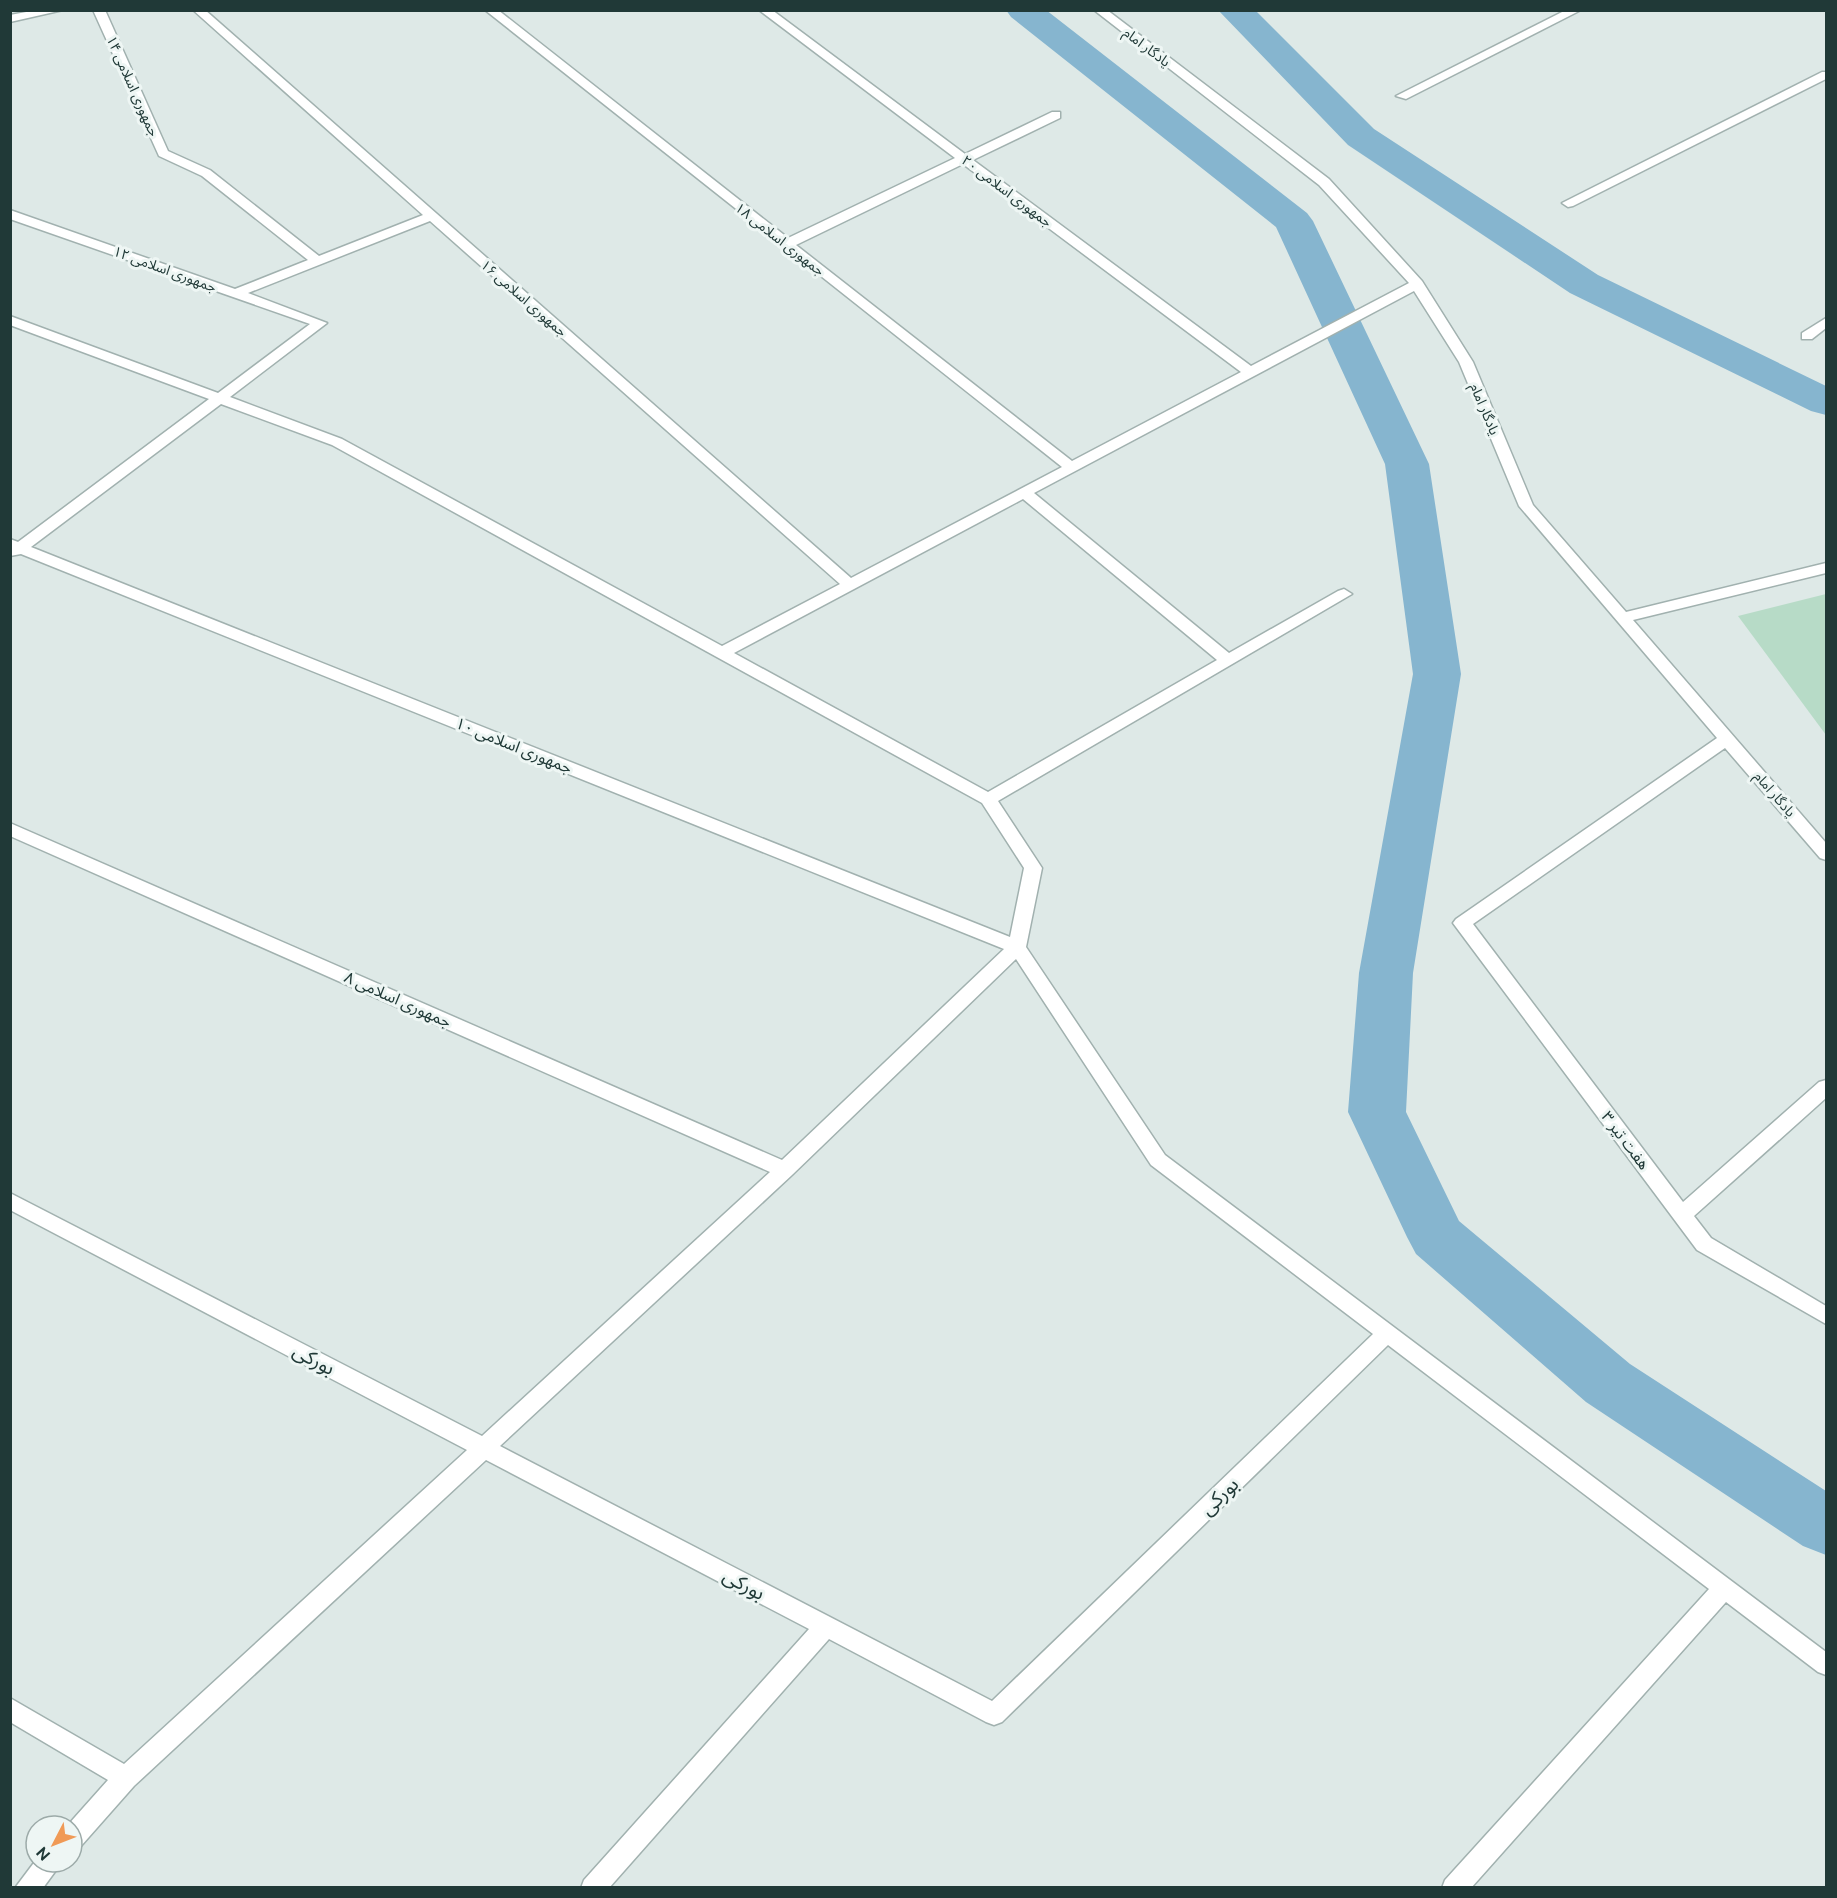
<svg xmlns="http://www.w3.org/2000/svg" width="1837" height="1898" font-family="Ubuntu,'Noto Sans Arabic',sans-serif">
<rect width="100%" height="100%" fill="#dee9e7"/>
<path fill="#b7dbc7" d="M1826,594V735L1738,616Z"/>
<g fill="none" stroke-linecap="round" stroke-linejoin="round">
<g fill="#86b5cf" fill-rule="evenodd">
<path d="M1006,10H1046L1307,213L1313,221L1429,464L1461,674L1413,973L1406,1112L1459,1221L1630,1364L1826,1491V1555L1803,1546L1586,1402L1416,1254L1407,1237L1348,1112L1359,973L1413,674L1385,464L1276,227L1011,17Z"/>
<path d="M1218,10H1255L1374,129L1598,275L1826,386V415L1811,411L1570,293L1348,145Z"/>
</g>
<defs>
<path id="lane" d="M37,10H63L10,22V15Z"/>
<g id="street">
<path d="M93,10H105L168,151L210,170L319,256L423,215L193,10H205L851,578L1062,467L485,10H498L788,238L955,158L759,10H772L965,154L1052,112H1060V118L973,160L1251,366L1409,283L1319,185L1094,10H1107L1329,179L1422,281L1473,362L1533,505L1626,612L1826,563V573L1633,620L1826,843V860L1820,858L1725,748L1473,924L1683,1202L1819,1082L1826,1080V1098L1694,1216L1711,1238L1826,1306V1324L1697,1250L1453,923L1456,919L1717,738L1519,506L1459,362L1414,291L1034,493L1229,653L1338,591L1344,589L1352,594L998,801L1042,868L1026,947L1165,1155L1826,1652V1675L1818,1672L1726,1602L1471,1888H1442L1445,1880L1709,1589L1388,1345L1002,1722L994,1725L986,1722L829,1639L609,1888H581L584,1880L809,1629L486,1460L134,1786L81,1846L72,1850V1826H67L108,1780L10,1722V1698L124,1764L467,1450L10,1210V1193L482,1436L770,1172L10,836V823L782,1160L1004,949L21,554L10,556V539L18,542L209,399L10,325V316L218,393L310,324L10,219V210L235,289L308,260L202,176L159,156ZM963,164L1241,372L1072,461L796,245ZM430,221L840,584L722,646L342,439L230,397L327,323L248,293ZM221,404L332,445L982,803L1024,868L1010,937L31,547ZM1023,499L1217,660L988,792L734,653ZM1016,959L1151,1165L1373,1334L992,1701L500,1446L792,1175Z"/>
<path d="M1566,10H1581L1406,99L1396,96Z"/>
<path d="M1822,72H1826V79L1573,206L1568,207L1562,203Z"/>
<path d="M1826,318V328L1812,339H1802V333Z"/>
<path d="M36,1860V1862H62L43,1888H15Z"/>
</g>
</defs>
<use href="#lane" stroke="#a1b1af" stroke-width="3"/>
<use href="#street" stroke="#a1b1af" stroke-width="3"/>
<use href="#lane" fill="#fff" fill-rule="evenodd"/>
<use href="#street" fill="#fff" fill-rule="evenodd"/>
</g>
<g text-anchor="middle" stroke-width="6" stroke-linejoin="round" paint-order="stroke">
<g font-size="14" fill="#203937" stroke="#eef6f4">
<text transform="translate(1147 47) rotate(37)" y="5">یادگار امام</text>
<text transform="translate(133 86) rotate(66)" y="5">جمهوری اسلامی ۱۴</text>
<text transform="translate(1007 191) rotate(37)" y="5">جمهوری اسلامی ۲۰</text>
<text transform="translate(780 239) rotate(38)" y="5">جمهوری اسلامی ۱۸</text>
<text transform="translate(165 269) rotate(20)" y="5">جمهوری اسلامی ۱۲</text>
<text transform="translate(524 298) rotate(41)" y="5">جمهوری اسلامی ۱۶</text>
<text transform="translate(1485 409) rotate(67)" y="5">یادگار امام</text>
<text transform="translate(1775 794) rotate(49)" y="5">یادگار امام</text>
</g>
<g font-size="16" fill="#203937" stroke="#eef6f4">
<text transform="translate(514 745) rotate(22)" y="6">جمهوری اسلامی ۱۰</text>
<text transform="translate(398 999) rotate(24)" y="6">جمهوری اسلامی ۸</text>
<text transform="translate(1626 1140) rotate(53)" y="6">هفت تیر ۳</text>
</g>
<g font-size="20" fill="#203937" stroke="#eef6f4">
<text transform="translate(314 1359) rotate(28)" y="7">بورکی</text>
<text transform="translate(1219 1496) rotate(-44)" y="7">بورکی</text>
<text transform="translate(744 1584) rotate(28)" y="7">بورکی</text>
</g>
</g>
<rect width="1837" height="1898" fill="none" stroke="#203937" stroke-width="24"/>
<g transform="translate(54 1844) rotate(228)"><circle r="28" fill="#eef6f4" stroke="#9caaa8" stroke-width="1.5"/>
<path d="M0-4.5L10 22L0 15L-10 22Z" fill="#f09a56"/>
<text y="-9" font-size="16" font-weight="bold" text-anchor="middle" fill="#203937">N</text>
</g>
</svg>
